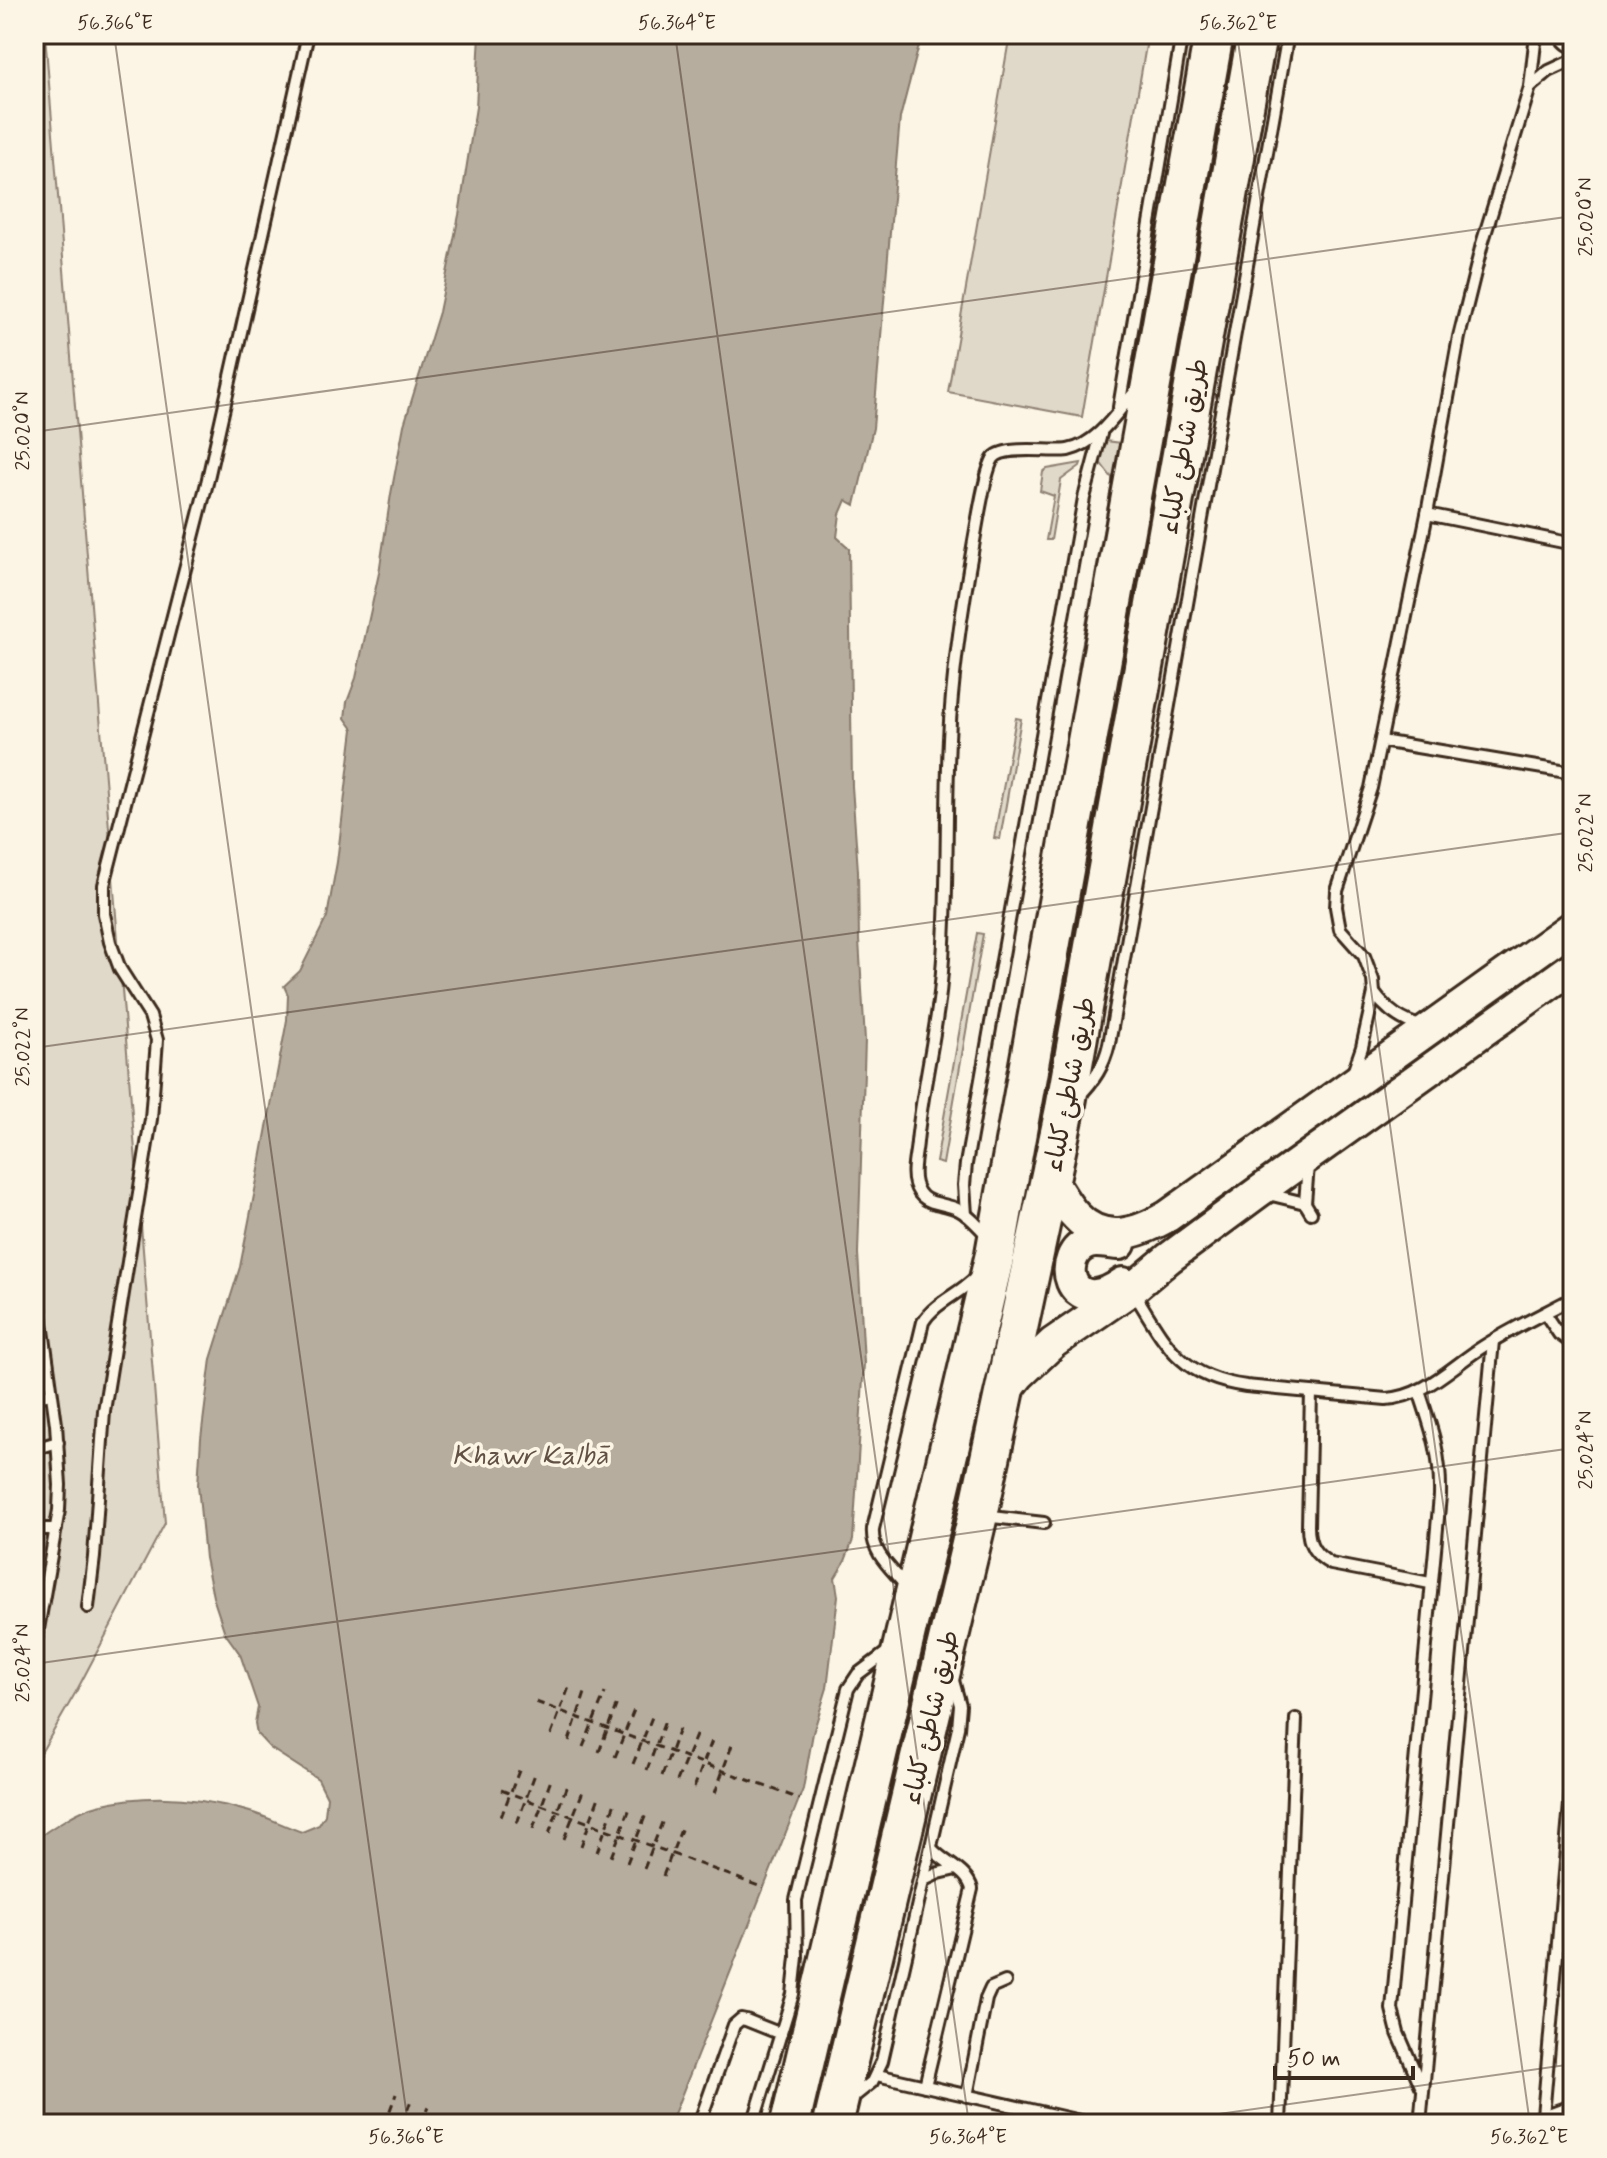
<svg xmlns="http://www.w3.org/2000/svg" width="1607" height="2158" font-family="Mynerve,'Playpen Sans Arabic',sans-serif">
<rect width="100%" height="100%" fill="#fcf5e5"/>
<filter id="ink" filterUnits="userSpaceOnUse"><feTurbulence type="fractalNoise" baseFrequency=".0125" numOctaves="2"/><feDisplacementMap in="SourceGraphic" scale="16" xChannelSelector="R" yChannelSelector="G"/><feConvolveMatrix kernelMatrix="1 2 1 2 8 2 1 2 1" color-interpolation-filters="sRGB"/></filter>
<g filter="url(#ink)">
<g fill="#e0d8c8" stroke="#8e8173" stroke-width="2">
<path d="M34,34H45L165,1523L77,1690L34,1765Z"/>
<path d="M1010,34H1148L1082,417L948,392Z"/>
<path d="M1105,441L1122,443L1084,670L1078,669L1112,483V478L1099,461Z"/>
<path d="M1081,463L1080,466L1061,480L1051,540H1046L1054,496L1040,491L1043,472L1047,469Z"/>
<path d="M1016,718L1021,719L1000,839L994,838Z"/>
<path d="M977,933L983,934L943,1164L936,1162Z"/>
</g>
<path fill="#b7ad9e" stroke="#85796b" stroke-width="2" d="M480,34H922L900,118L873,428L855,505L846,500L840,514L837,537L849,548L852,786L858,871L859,940L865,1040L858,1253L864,1363L853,1540L845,1561L835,1578L838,1596L827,1688L813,1733L803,1789L670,2124H34V1841C49,1829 80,1809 98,1805C148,1793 201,1797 250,1812C268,1817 284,1826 302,1832L319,1825L325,1815L327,1797L318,1779L270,1748L257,1734L255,1723L258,1707L240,1654L225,1633L213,1597L205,1558L198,1485L201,1438L211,1359L240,1267L258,1175L287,1020L288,995L284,986L300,971L327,917L337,862L353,729L345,718L347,702L356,678L379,573L391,494L404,425L439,312L459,215L476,107Z"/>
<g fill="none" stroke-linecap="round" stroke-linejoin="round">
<defs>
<g id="lane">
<path d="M1530,87L1549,71L1573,60"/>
<path d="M1119,407L1182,34"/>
<path d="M1427,514L1573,544"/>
<path d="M1381,741L1573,773"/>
<path d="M1374,993C1387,1011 1402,1022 1424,1027"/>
<path d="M1353,1073L1362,1047L1374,993L1373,980L1364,956L1340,929L1336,907L1337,891L1371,788L1427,514L1459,337L1482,244L1530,87L1536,34"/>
<path d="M1078,1097C1094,1081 1104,1066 1109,1044L1288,34"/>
<path d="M1308,1165L1305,1203L1311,1213"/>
<path d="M1268,1194L1305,1203"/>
<path d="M966,1215L964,1185L966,1164L1084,498L1101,434"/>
<path d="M990,1238C980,1229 971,1216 959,1210C941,1201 922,1207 915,1184C911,1171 916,1156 917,1142C922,1092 934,1043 940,993C949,909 945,824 949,739C952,673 962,607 974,541C977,525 985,471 993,459C1002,444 1051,453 1068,450C1099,444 1119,409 1139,387"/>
<path d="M34,1265L56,1424L60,1485L59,1510L34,1652"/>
<path d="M1133,1291C1165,1343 1179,1377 1246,1386L1386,1399C1425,1397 1453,1365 1484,1346C1513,1328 1543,1314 1573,1298"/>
<path d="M1545,1313L1559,1334L1573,1344"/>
<path d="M1419,1391C1432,1430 1441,1454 1440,1496L1392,2009L1398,2033L1421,2086"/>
<path d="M1311,1392L1308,1526C1308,1545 1315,1555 1331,1564L1430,1583"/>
<path d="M34,1397L51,1394"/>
<path d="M34,1449L58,1442"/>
<path d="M984,1516L1044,1523"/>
<path d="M34,1529H56"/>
<path d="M906,1586C892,1569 871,1553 873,1529L923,1322C935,1302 960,1294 976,1277"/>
<path d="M88,1607L94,1557L104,1411L151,1119L157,1040L150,1016L120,969L110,942L104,914V885L207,483L308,34"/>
<path d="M924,1880L939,1873L956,1869"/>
<path d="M877,2075L1093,2124"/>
<path d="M925,2086L972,1889C967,1870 945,1864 931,1848"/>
<path d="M967,2096L986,1999L991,1988L1005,1982"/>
<path d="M852,2098L872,2082L882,2061L958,1728L960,1705L952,1677"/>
<path d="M1543,2116L1573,1769"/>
<path d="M699,2124L734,2025L741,2019L746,2020L781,2034"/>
<path d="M753,2124L793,1994L797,1957L796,1900L848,1689L858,1674L890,1650"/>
<path d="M1280,2124L1296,1719"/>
<path d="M1420,2124L1493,1341"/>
<path d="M1522,2124L1573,2105"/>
</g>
<g id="secondary">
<path d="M1571,34L1573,36"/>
<path d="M1051,1180C1059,1192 1066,1206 1076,1216C1104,1246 1139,1233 1168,1216L1573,926"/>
<path d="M1120,1244C1110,1244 1098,1240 1089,1243C1055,1252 1066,1323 1123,1283"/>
<path d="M1005,1393L1019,1375L1053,1343L1132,1289L1169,1258L1257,1193L1573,967"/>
</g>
<g id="highway">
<path d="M790,2124L995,1254L1214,34"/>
<path d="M833,2124L978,1515L1065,1109L1257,34"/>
</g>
</defs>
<use href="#lane" stroke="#3b2a1e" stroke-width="16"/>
<use href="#secondary" stroke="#3b2a1e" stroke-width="36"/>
<use href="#highway" stroke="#3b2a1e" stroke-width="44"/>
<g stroke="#3b2a1e" stroke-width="3" stroke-dasharray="8 6" stroke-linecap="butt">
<path d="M536,1702L800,1799"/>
<path d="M551,1735L569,1687"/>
<path d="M569,1741L585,1693"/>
<path d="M583,1747L605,1693"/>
<path d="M599,1752L617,1703"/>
<path d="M615,1757L634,1710"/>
<path d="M633,1764L652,1717"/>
<path d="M647,1770L665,1721"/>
<path d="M662,1776L680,1726"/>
<path d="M677,1781L697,1733"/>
<path d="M694,1788L713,1738"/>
<path d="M501,1790L764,1888"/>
<path d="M715,1793L732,1745"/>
<path d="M501,1817L520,1768"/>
<path d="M517,1823L535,1774"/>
<path d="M533,1829L551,1780"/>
<path d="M549,1834L567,1785"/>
<path d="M564,1839L583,1791"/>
<path d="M581,1846L599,1797"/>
<path d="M597,1852L615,1803"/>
<path d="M611,1857L630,1808"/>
<path d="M627,1863L646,1814"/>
<path d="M644,1869L663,1820"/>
<path d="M663,1876L682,1827"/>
<path d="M379,2116L403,2124"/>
<path d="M403,2123L411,2100"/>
<path d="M385,2124L396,2094"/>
<path d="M421,2124L428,2107"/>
<path d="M438,2124L443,2111"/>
<path d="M457,2124L459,2118"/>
<path d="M475,2124V2123"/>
</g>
<use href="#lane" stroke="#fcf5e5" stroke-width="10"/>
<use href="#secondary" stroke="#fcf5e5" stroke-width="30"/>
<use href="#highway" stroke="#fcf5e5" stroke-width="38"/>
</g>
</g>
<path fill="none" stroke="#3b2a1e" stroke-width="2" stroke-opacity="0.45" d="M114,34L408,2124M675,34L969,2124M1237,34L1530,2124M34,432L1573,216M34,1048L1573,832M34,1664L1573,1448M1148,2124L1573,2064"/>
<g text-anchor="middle" stroke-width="7" stroke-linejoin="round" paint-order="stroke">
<g font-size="26" fill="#3b2a1e" stroke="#fcf5e5">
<text transform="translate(1183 446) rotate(-80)" y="9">طريق شاطئ كلباء</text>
<text transform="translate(1069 1084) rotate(-79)" y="9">طريق شاطئ كلباء</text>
<text transform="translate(930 1717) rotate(-77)" y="9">طريق شاطئ كلباء</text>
</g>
<g font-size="28" font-style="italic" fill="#605144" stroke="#fcf5e5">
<text x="530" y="1464">Khawr Kalbā</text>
</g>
</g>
<rect width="1607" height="2158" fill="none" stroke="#fcf5e5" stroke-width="88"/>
<path d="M1275 2066v12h138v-12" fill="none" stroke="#3b2a1e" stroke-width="4"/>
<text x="1287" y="2066" font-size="24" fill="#3b2a1e" stroke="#fcf5e5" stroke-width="6" paint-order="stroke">50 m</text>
<rect x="44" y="44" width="1519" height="2070" fill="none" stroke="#3b2a1e" stroke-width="3"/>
<g font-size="20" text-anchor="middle" fill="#3b2a1e">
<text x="115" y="29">56.366°E</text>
<text x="677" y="29">56.364°E</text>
<text x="1238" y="29">56.362°E</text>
<text transform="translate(1585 217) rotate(-90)" y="7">25.020°N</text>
<text transform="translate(22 431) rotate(-90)" y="7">25.020°N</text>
<text transform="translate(1585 833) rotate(-90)" y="7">25.022°N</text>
<text transform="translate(22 1047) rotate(-90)" y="7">25.022°N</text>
<text transform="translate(1585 1450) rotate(-90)" y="7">25.024°N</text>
<text transform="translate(22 1663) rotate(-90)" y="7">25.024°N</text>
<text x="406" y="2143">56.366°E</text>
<text x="968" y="2143">56.364°E</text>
<text x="1529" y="2143">56.362°E</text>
</g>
</svg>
